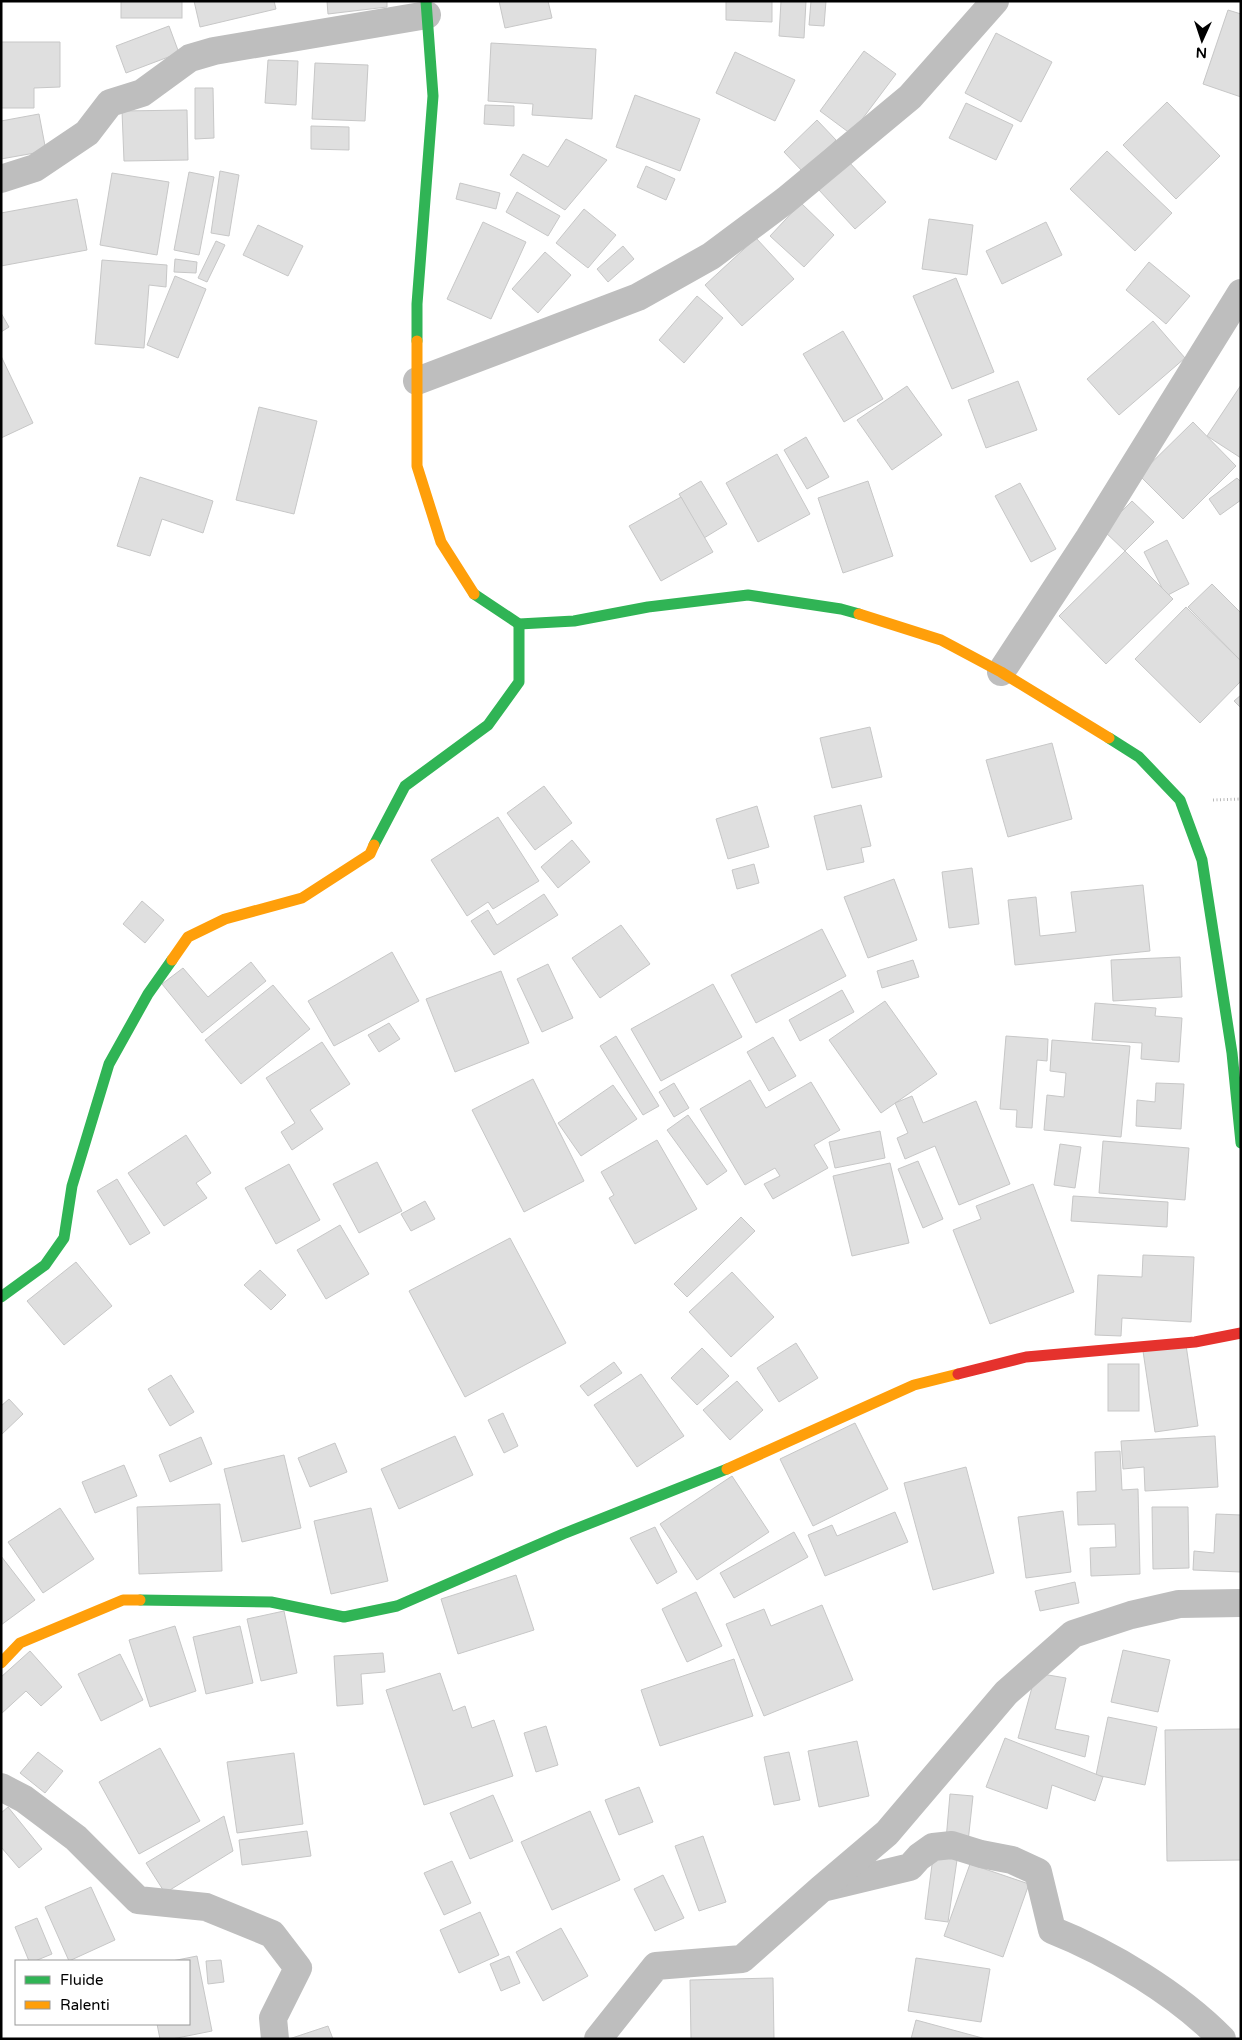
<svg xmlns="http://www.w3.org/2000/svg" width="1242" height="2040" font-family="'Varela Round',sans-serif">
<rect width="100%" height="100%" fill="#fff"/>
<g fill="#dfdfdf" stroke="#c7c7c7">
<rect x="121" y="1" width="61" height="17"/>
<path d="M194,1H274L276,9L200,27Z"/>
<path d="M327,1H387V7L328,14Z"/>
<path d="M499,1H548L552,18L505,28Z"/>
<path d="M726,1H772V22L726,20Z"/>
<path d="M781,1H806L804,38L779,36Z"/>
<path d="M811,1H826L824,26L809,25Z"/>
<path d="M1228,10L1241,14V97L1203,84Z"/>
<path d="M169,26L179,53L126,73L116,46Z"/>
<path d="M996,33L1052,62L1021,122L965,93Z"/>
<path d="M1,42H60V87L34,88V108H1Z"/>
<path d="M491,43L596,49L592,119L532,115L533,104L488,101Z"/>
<path d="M864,51L896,74L851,134L820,111Z"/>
<path d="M735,52L795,80L775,121L716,93Z"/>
<path d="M268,60L298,61L296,105L265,103Z"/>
<path d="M315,63L368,65L365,121L312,119Z"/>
<path d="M195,88H213L214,138L195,139Z"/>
<path d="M635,95L700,119L680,171L616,147Z"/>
<path d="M1167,102L1220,156L1176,199L1123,145Z"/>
<path d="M966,103L1013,125L996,160L949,138Z"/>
<path d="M485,105L514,106V126L484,124Z"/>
<path d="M187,110L188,160L124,161L122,111Z"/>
<path d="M39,114L46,151L1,159V121Z"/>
<path d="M817,120L836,140L803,172L784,152Z"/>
<path d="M311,126L349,127V150L311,149Z"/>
<path d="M566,139L607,160L565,210L510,175L523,154L548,167Z"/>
<path d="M1107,151L1172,213L1135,251L1070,189Z"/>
<path d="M849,162L886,202L855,229L819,190Z"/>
<path d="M646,166L675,179L666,200L637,187Z"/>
<path d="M220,171L239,175L229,236L211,233Z"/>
<path d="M189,172L214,177L199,255L174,250Z"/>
<path d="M112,173L169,182L157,255L100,245Z"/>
<path d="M460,183L500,193L496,209L456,199Z"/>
<path d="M517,192L560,216L548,236L506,212Z"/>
<path d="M77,199L87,250L1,266V213Z"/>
<path d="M801,203L834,235L804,267L770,236Z"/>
<path d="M584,209L616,235L588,268L556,243Z"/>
<path d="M929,219L973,225L967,275L922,269Z"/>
<path d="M483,222L526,242L491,319L447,299Z"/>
<path d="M1046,222L1062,255L1002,284L986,251Z"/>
<path d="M258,225L303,246L288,276L243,255Z"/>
<path d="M756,238L794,279L742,326L705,285Z"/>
<path d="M216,241L225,245L207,282L198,278Z"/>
<path d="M623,246L634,259L608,282L597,269Z"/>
<path d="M545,252L571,275L538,313L512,289Z"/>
<path d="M175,259L197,262L196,273L174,272Z"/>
<path d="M102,260L167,265L166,287L149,285L144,348L95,344Z"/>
<path d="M1149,262L1190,296L1166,324L1126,290Z"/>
<path d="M175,276L206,289L178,358L147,345Z"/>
<path d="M956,278L994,372L952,389L913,296Z"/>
<path d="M697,296L723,318L684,363L659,340Z"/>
<path d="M1,313L9,327L1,332Z"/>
<path d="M1153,321L1185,358L1119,415L1087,379Z"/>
<path d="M843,331L883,399L844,422L803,354Z"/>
<path d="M1,356L33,423L1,438Z"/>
<path d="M1018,381L1037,430L986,448L968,400Z"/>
<path d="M1241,385V458L1207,436Z"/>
<path d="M907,386L942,435L892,470L857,420Z"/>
<path d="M259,407L317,421L294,514L236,500Z"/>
<path d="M1193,422L1236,466L1183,519L1139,475Z"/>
<path d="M806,437L829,477L807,489L784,450Z"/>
<path d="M777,454L810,514L758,542L726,483Z"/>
<path d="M140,477L213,501L203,533L162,519L150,556L117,546Z"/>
<path d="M1237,478L1241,482V500L1220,515L1209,499Z"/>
<path d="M701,481L727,524L704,538L679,494Z"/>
<path d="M868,481L893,556L843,573L818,498Z"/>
<path d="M1020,483L1056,549L1031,562L995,496Z"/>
<path d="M681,497L713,552L661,581L629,526Z"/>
<path d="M1132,501L1154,522L1125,551L1103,530Z"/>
<path d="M1167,540L1189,584L1166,596L1144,552Z"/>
<path d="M1125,551L1173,599L1106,664L1059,616Z"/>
<path d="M1212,584L1241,613V661L1188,607Z"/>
<path d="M1186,607L1241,661V681L1200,723L1135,659Z"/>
<path d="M1241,695V708L1234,701Z"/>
<path d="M870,727L882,777L832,788L820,738Z"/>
<path d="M1052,743L1072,819L1008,837L986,760Z"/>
<path d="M544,786L572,823L535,850L507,813Z"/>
<path d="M861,805L871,846L861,848L864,862L827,870L814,816Z"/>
<path d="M757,806L769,847L728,859L716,819Z"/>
<path d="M498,817L539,881L493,909L488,902L467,916L431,860Z"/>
<path d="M572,840L590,862L558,888L541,867Z"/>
<path d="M754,864L759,883L737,889L732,870Z"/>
<path d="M972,868L979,924L949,928L942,872Z"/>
<path d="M894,879L917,940L868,958L844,897Z"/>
<path d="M1143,885L1150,951L1015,965L1008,900L1036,897L1040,936L1076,932L1071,892Z"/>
<path d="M544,894L558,915L494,955L471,921L488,910L497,925Z"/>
<path d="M142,901L164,920L145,943L123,924Z"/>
<path d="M621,925L650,964L600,998L572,958Z"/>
<path d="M822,929L846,976L756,1023L731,975Z"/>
<path d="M392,952L419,1001L334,1046L308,1001Z"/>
<path d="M1180,957L1182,997L1113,1001L1111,960Z"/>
<path d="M913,960L919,977L882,988L877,971Z"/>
<path d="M251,962L266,981L202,1033L162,984L183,968L208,997Z"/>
<path d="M548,964L573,1018L542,1032L517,979Z"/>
<path d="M501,971L529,1043L455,1072L426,999Z"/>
<path d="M713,984L742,1037L661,1081L631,1029Z"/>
<path d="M273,985L310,1029L241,1084L205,1040Z"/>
<path d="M842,990L854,1012L800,1041L789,1020Z"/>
<path d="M885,1001L937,1074L881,1113L829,1040Z"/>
<path d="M1095,1003L1156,1008L1155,1016L1182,1018L1179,1062L1141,1059L1142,1043L1092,1040Z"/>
<path d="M389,1023L400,1039L379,1052L368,1035Z"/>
<path d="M616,1036L659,1106L643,1115L600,1046Z"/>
<path d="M1006,1036L1048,1039L1047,1061L1037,1060L1032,1128L1016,1127L1017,1110L1000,1109Z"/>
<path d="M773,1037L796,1076L769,1091L747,1052Z"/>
<path d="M1052,1040L1130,1046L1121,1137L1044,1130L1047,1095L1064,1097L1066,1073L1050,1071Z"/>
<path d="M322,1042L350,1084L310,1110L323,1129L292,1150L281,1132L295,1123L266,1078Z"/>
<path d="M533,1079L584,1181L524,1212L472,1110Z"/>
<path d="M750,1080L766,1108L811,1082L840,1130L814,1145L828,1168L773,1199L764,1184L780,1176L775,1168L745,1185L700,1109Z"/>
<path d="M674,1083L689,1108L674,1117L659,1092Z"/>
<path d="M1156,1083L1184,1084L1181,1129L1136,1126L1137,1100L1155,1102Z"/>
<path d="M613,1085L637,1119L581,1156L558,1123Z"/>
<path d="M912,1096L923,1123L976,1101L1010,1184L959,1205L935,1146L905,1159L897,1138L908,1133L895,1103Z"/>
<path d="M688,1115L727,1171L707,1185L667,1130Z"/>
<path d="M880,1131L885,1158L835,1168L829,1142Z"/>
<path d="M186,1135L211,1173L196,1183L207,1198L164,1226L128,1173Z"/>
<path d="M657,1140L697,1209L635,1244L609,1198L614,1195L601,1172Z"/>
<path d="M1103,1141L1189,1148L1185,1200L1099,1193Z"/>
<path d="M1060,1144L1081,1147L1075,1188L1054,1185Z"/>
<path d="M918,1161L943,1219L923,1228L898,1169Z"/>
<path d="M377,1162L402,1211L359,1233L333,1184Z"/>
<path d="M890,1163L909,1243L852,1256L833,1176Z"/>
<path d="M289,1164L320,1220L276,1244L245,1188Z"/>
<path d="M117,1179L150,1233L130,1245L97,1191Z"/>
<path d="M1033,1184L1074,1292L990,1324L953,1230L981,1219L976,1206Z"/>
<path d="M1073,1196L1168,1202L1167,1227L1071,1221Z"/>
<path d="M425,1201L435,1219L411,1231L401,1214Z"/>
<path d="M741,1217L755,1231L687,1297L674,1284Z"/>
<path d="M340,1225L369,1274L326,1299L297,1250Z"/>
<path d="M510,1238L566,1343L465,1397L409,1291Z"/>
<path d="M1143,1255L1194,1257L1191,1322L1122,1318L1121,1336L1095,1335L1098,1275L1142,1277Z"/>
<path d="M76,1262L112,1306L64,1345L27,1301Z"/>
<path d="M260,1270L286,1295L271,1310L244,1285Z"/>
<path d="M732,1272L774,1317L731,1357L689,1312Z"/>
<path d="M796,1343L818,1378L779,1402L757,1368Z"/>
<path d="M1186,1345L1198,1426L1155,1432L1143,1351Z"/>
<path d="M702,1348L729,1376L697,1405L671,1378Z"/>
<path d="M614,1362L622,1373L588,1396L580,1386Z"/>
<rect x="1108" y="1364" width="31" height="47"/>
<path d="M641,1374L684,1436L637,1467L594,1405Z"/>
<path d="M171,1375L194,1412L170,1426L148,1389Z"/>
<path d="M737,1381L763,1410L730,1440L703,1410Z"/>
<path d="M9,1399L23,1414L1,1435V1406Z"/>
<path d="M503,1413L518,1446L504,1453L488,1420Z"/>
<path d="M855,1423L888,1489L813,1526L780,1459Z"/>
<path d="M455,1436L473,1475L399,1509L381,1469Z"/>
<path d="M1215,1436L1218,1487L1145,1491L1144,1467L1123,1469L1121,1441Z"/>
<path d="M201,1437L212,1464L170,1482L159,1455Z"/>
<path d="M335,1443L347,1472L310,1487L298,1458Z"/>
<path d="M1120,1451L1122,1490L1138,1489L1140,1574L1091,1576L1090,1548L1116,1547L1115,1524L1078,1525L1077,1492L1096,1491L1095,1452Z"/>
<path d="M284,1455L301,1528L242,1542L224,1469Z"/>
<path d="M124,1465L137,1496L95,1513L82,1482Z"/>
<path d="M966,1467L994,1573L933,1590L904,1483Z"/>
<path d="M732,1476L769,1532L697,1580L660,1524Z"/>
<path d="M220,1504L222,1571L139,1574L137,1507Z"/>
<path d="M1152,1507H1188L1189,1568L1153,1569Z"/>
<path d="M60,1508L94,1559L43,1593L8,1542Z"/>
<path d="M371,1508L388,1581L331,1594L314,1521Z"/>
<path d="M1063,1511L1071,1572L1026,1578L1018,1517Z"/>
<path d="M895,1512L908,1542L825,1576L808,1535L832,1525L837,1536Z"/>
<path d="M1216,1514L1241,1515V1572L1193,1570L1194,1551L1214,1553Z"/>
<path d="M655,1527L677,1572L657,1584L630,1538Z"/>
<path d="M794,1532L808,1557L734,1598L720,1573Z"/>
<path d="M1,1556L35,1600L1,1625Z"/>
<path d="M516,1575L534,1630L458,1654L441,1599Z"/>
<path d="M1075,1582L1079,1603L1040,1611L1035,1591Z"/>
<path d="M696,1592L722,1646L687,1662L662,1609Z"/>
<path d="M822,1605L853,1680L764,1716L726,1624L764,1609L771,1626Z"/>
<path d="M284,1611L297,1673L261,1681L247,1619Z"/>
<path d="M175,1626L196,1691L150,1707L129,1640Z"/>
<path d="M240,1626L253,1683L206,1694L193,1637Z"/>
<path d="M1123,1650L1170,1660L1158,1712L1111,1702Z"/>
<path d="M30,1651L62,1687L41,1706L26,1691L1,1714V1677Z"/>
<path d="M383,1653L385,1672L361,1674L363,1704L337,1706L334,1656Z"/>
<path d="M120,1654L143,1700L101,1721L78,1674Z"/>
<path d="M734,1659L753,1716L660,1746L641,1690Z"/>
<path d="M440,1673L453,1711L465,1706L472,1728L494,1720L513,1776L424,1805L386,1690Z"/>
<path d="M1036,1673L1066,1678L1055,1729L1089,1736L1085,1757L1018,1738Z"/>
<path d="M1108,1717L1157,1727L1145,1785L1096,1775Z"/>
<path d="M546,1726L558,1765L536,1772L524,1733Z"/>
<path d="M1241,1729V1860L1167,1861L1165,1730Z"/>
<path d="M1005,1738L1103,1777L1095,1801L1052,1785L1047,1809L986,1787Z"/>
<path d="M857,1741L869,1796L819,1807L808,1751Z"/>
<path d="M160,1748L200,1821L139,1854L99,1782Z"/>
<path d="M38,1752L63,1771L45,1793L20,1773Z"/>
<path d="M789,1752L800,1800L774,1805L764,1757Z"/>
<path d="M294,1753L303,1824L237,1833L227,1762Z"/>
<path d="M639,1787L653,1822L619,1835L605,1800Z"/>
<path d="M950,1794L973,1796L968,1842L946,1840Z"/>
<path d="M493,1795L513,1841L470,1859L450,1813Z"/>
<path d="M8,1807L42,1849L19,1868L1,1847V1813Z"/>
<path d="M590,1811L620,1880L552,1910L521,1842Z"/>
<path d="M224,1816L233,1851L165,1893L146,1863Z"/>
<path d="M307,1831L311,1856L242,1865L239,1840Z"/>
<path d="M703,1836L726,1902L699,1911L675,1846Z"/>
<path d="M934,1849L958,1853L948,1922L925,1919Z"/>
<path d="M452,1861L471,1903L444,1915L424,1873Z"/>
<path d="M970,1864L1029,1884L1003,1957L944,1936Z"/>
<path d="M663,1875L684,1918L655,1931L634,1889Z"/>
<path d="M91,1887L115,1940L69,1961L45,1907Z"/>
<path d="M480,1912L499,1955L459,1973L440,1930Z"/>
<path d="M37,1918L52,1954L35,1961H29L15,1927Z"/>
<path d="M561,1928L588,1976L543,2001L516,1952Z"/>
<path d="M197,1956L212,2031L172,2039H160L157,2024H189V1961H172Z"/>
<path d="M509,1956L520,1983L501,1991L490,1964Z"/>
<path d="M916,1958L990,1969L981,2022L908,2011Z"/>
<path d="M221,1960L224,1982L208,1984L206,1961Z"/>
<path d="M773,1978L774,2039H691L690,1980Z"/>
<path d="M916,2020L986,2039H911Z"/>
<path d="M328,2026L333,2039H289Z"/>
</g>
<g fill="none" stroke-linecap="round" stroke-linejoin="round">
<path stroke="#b9b9b9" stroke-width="3" stroke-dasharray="1 2.5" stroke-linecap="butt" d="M1213,800L1241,799"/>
<g stroke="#bebebe" stroke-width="28">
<path d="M1,179L35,168L87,133L110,103L142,93L190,58L214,51L427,15"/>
<path d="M417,381L638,297L711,256L786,200L910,97L995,1"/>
<path d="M1001,672L1089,538L1241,293"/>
<path d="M1,1787L24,1799L76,1838L138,1900L206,1907L272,1934L298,1968L273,2018L275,2039"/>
<path d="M827,1887L910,1867L919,1857L933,1847L952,1845L981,1854L1012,1860L1038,1872L1052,1930C1110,1953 1178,1994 1222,2039"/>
<path d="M598,2039L656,1966L742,1959L821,1889L887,1833L1006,1693L1073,1634L1131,1615L1179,1604L1241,1603"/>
</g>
<g stroke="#30b455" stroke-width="11">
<path d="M417,341V304L433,96L426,1"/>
<path d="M474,594L519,624L574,621L648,607L748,595L841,609L859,614"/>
<path d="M1109,738L1139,757L1180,800L1202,860L1232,1053L1241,1143"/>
<path d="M374,845L405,786L488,725L519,682V624"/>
<path d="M1,1297L45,1265L64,1238L72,1186L109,1064L148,994L172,960"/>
<path d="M140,1600L271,1602L344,1617L397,1606L563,1534L727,1469"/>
</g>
<g stroke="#ff9f0a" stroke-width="11">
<path d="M417,341V466L441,542L474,594"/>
<path d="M859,614L941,640L1001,672L1109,738"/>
<path d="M172,960L188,937L225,919L302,898L370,854L374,845"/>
<path d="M727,1469L914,1385L958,1374"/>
<path d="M1,1663L20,1643L123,1600H140"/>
</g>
<path stroke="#e5322d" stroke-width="11" d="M958,1374L1026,1357L1195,1342L1241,1333"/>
</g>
<rect width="1242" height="2040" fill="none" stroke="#000000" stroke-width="5"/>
<rect x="15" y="1960" width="175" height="65" fill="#ffffff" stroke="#999999"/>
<rect x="25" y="1976" width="25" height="8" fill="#30b455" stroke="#999999"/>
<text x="60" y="1985" font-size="15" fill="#000000">Fluide</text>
<rect x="25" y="2001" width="25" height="8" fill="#ff9f0a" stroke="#999999"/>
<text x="60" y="2010" font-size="15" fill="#000000">Ralenti</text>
<g transform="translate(1202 40) rotate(183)" stroke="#ffffff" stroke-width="4" paint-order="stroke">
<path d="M0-4L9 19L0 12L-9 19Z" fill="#000000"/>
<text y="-8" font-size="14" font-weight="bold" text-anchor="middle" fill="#000000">N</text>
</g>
</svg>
